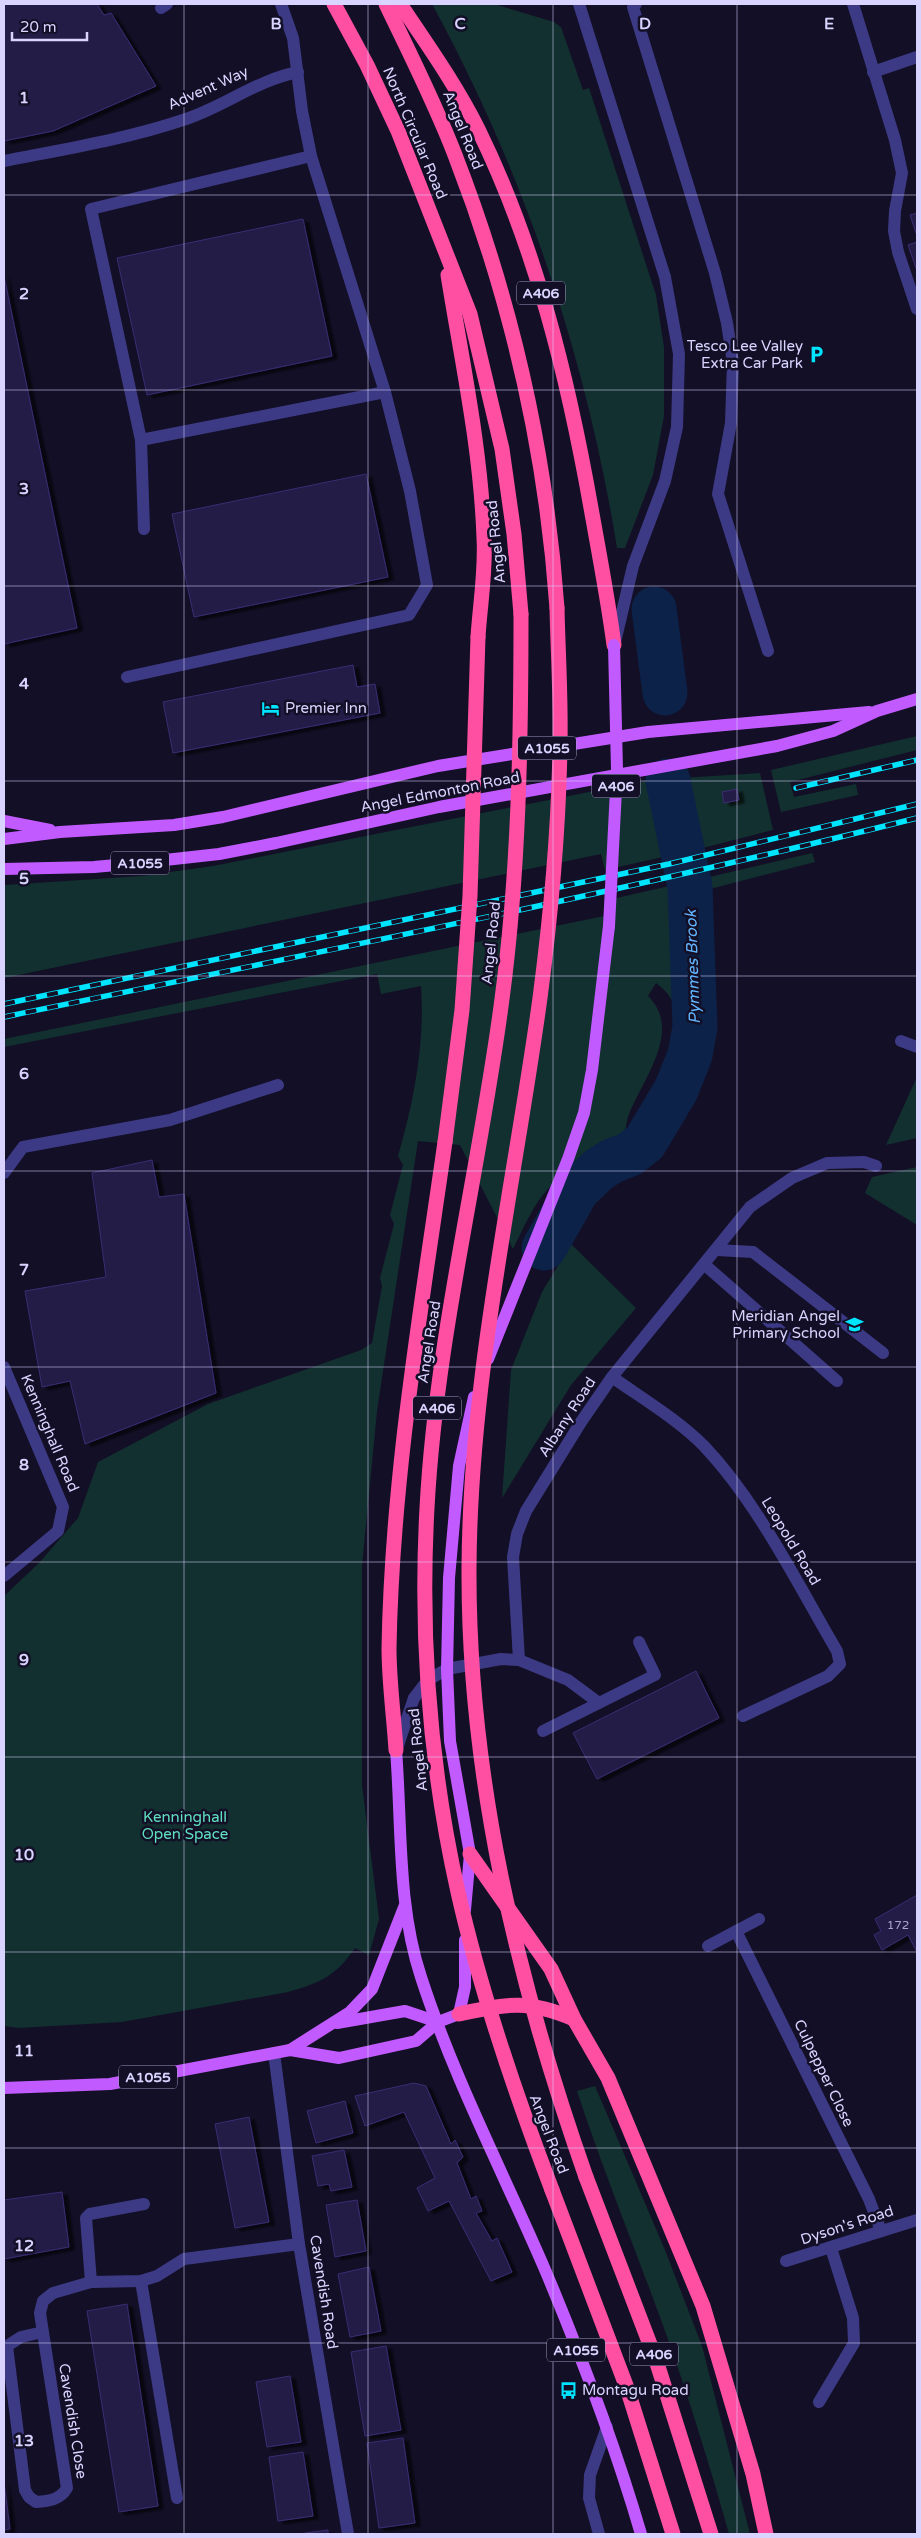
<svg xmlns="http://www.w3.org/2000/svg" width="921" height="2538" font-family="'Varela Round',sans-serif">
<defs>
<filter id="shadow"><feDropShadow dx="5.5" dy="3" stdDeviation="1" flood-color="#0009"/></filter>
</defs>
<rect width="100%" height="100%" fill="#130f26"/>
<g fill="#12302f">
<path d="M432,4H494L554,22L561,27L583,90L589,88L656,295L664,347V416L653,475L625,548H617C586,356 525,175 432,4Z"/>
<path d="M917,736V750L790,782L794,797L856,784L858,795L781,812L771,770Z"/>
<path d="M760,773L773,830L699,849L682,778Z"/>
<path d="M650,780L667,856L605,870L601,854L4,978V885L142,876L213,866Z"/>
<path d="M812,853L815,862L706,890L705,878Z"/>
<path d="M674,885L680,1020C675,1004 670,993 656,983L648,996C683,1030 643,1079 629,1114C626,1121 626,1130 624,1138C590,1154 554,1174 534,1208C526,1221 520,1235 513,1249L460,1145L418,1141L377,1411L362,1566V1785L379,1919L369,1955L355,1948C336,1976 320,1983 288,1992L122,2022L19,2028L4,2026V1596L39,1563L78,1518L98,1462L208,1404L361,1350L372,1343L382,1286L380,1278L394,1224L390,1215L403,1165L398,1156C414,1101 425,1043 421,986L381,994L377,974L4,1047V1039L614,914L612,899Z"/>
<path d="M917,1077V1138L886,1145Z"/>
<path d="M917,1167V1225L865,1193L872,1177Z"/>
<path d="M571,1244L636,1308L571,1385L502,1498L511,1370L542,1292Z"/>
<path d="M595,2086L665,2250L702,2346L750,2534H729C711,2470 691,2405 669,2342C639,2258 605,2176 577,2091Z"/>
</g>
<g fill="none" stroke-linecap="round" stroke-linejoin="round">
<g stroke="#0c2248" stroke-width="45">
<path d="M654,609L665,693"/>
<path d="M544,1248L577,1190L598,1170L612,1161L630,1154L645,1142L676,1090L690,1055L695,1027L690,887L668,781"/>
</g>
</g>
<g fill="#241b47" stroke="#3b2d73" filter="url(#shadow)">
<path d="M4,4H97L104,15L111,13L156,86L53,131L4,141Z"/>
<path d="M917,213V236L910,215Z"/>
<path d="M303,219L332,356L147,395L117,258Z"/>
<path d="M917,242V271L908,245Z"/>
<path d="M4,276L77,628L4,644Z"/>
<path d="M366,474L388,577L194,617L172,514Z"/>
<path d="M353,665L357,687L375,684L380,713L173,753L163,702Z"/>
<path d="M737,789L739,800L724,803L722,792Z"/>
<path d="M152,1160L159,1197L184,1194L216,1393L85,1444L70,1381L42,1387L25,1291L106,1277L92,1173Z"/>
<path d="M696,1671L719,1718L597,1779L573,1733Z"/>
<path d="M917,1895V1952L908,1935L882,1950L874,1935L881,1931L875,1919Z"/>
<path d="M414,2083L426,2086L451,2144L455,2140L463,2157L457,2163L471,2199L476,2196L482,2211L476,2213L492,2241L497,2238L512,2272L491,2281L449,2201L428,2211L417,2188L435,2178L404,2112L365,2126L355,2096Z"/>
<path d="M345,2101L353,2133L316,2143L307,2111Z"/>
<path d="M249,2117L269,2222L235,2228L215,2124Z"/>
<path d="M344,2150L352,2187L331,2191L329,2184L318,2186L312,2156Z"/>
<path d="M62,2192L69,2247L4,2259V2200Z"/>
<path d="M357,2200L366,2251L335,2257L326,2205Z"/>
<path d="M369,2267L381,2331L350,2337L338,2274Z"/>
<path d="M127,2304L158,2506L119,2512L87,2311Z"/>
<path d="M386,2346L401,2430L365,2436L351,2352Z"/>
<path d="M290,2376L301,2442L267,2447L256,2382Z"/>
<path d="M403,2438L415,2523L379,2528L367,2443Z"/>
<path d="M303,2452L313,2516L278,2521L269,2457Z"/>
<path d="M4,2482L10,2529L4,2530Z"/>
<path d="M328,2530V2534H298Z"/>
</g>
<g fill="none" stroke-linecap="round" stroke-linejoin="round">
<g stroke="#3d3a85" stroke-width="12">
<path d="M579,4L665,277L679,354L677,427L665,481L633,566L615,642"/>
<path d="M636,4L633,7L715,273L727,323L733,363L731,423L718,494L768,651"/>
<path d="M853,4L895,140L902,173L895,211L894,231L898,252L917,309"/>
<path d="M161,8L167,4"/>
<path d="M873,72L917,57"/>
<path d="M311,156L91,209L141,440L385,392"/>
<path d="M4,161C65,149 127,139 186,119C225,106 257,80 298,72"/>
<path d="M141,440L144,529"/>
<path d="M127,677L409,615L427,585L410,491L385,392L311,156L302,111L293,38L281,4"/>
<path d="M901,1041L917,1047"/>
<path d="M4,1173L23,1147L170,1120L278,1085"/>
<path d="M717,1250L753,1252L883,1353"/>
<path d="M705,1265L837,1381"/>
<path d="M4,1367L63,1507L58,1531L4,1576"/>
<path d="M612,1377C643,1399 677,1419 704,1446C758,1503 797,1583 837,1651L840,1664L828,1676L743,1716"/>
<path d="M519,1660L513,1557L517,1534L526,1511L581,1422L612,1377L750,1207L792,1178L827,1163L864,1162L876,1166"/>
<path d="M543,1731L655,1675L639,1642"/>
<path d="M397,1748L414,1698L428,1680L447,1669L501,1659L519,1660L568,1680L599,1703"/>
<path d="M736,1931L869,2199L881,2231"/>
<path d="M708,1946L759,1919"/>
<path d="M274,2053L299,2244L348,2534"/>
<path d="M786,2261L917,2220"/>
<path d="M141,2281L177,2498"/>
<path d="M91,2282L86,2218L90,2214L144,2204"/>
<path d="M43,2332L21,2337L7,2346L25,2490L29,2497L36,2502C49,2501 60,2500 67,2488L40,2313L43,2301L53,2293L91,2282L141,2281L157,2276L184,2259L299,2244"/>
<path d="M819,2402L854,2343L853,2318L831,2248"/>
<path d="M599,2534L589,2498L590,2475L607,2427"/>
</g>
<g stroke="#c25bff" stroke-width="12">
<path d="M4,821L50,830"/>
<path d="M4,839L60,832L174,825L223,817L438,766L648,732L869,712"/>
<path d="M4,869L94,867L138,863L219,854L276,843L439,807L777,746L833,731L877,711L917,699"/>
<path d="M488,1359L568,1159L584,1113L592,1070L609,926"/>
<path d="M396,1750C402,1825 397,1905 421,1977C454,2079 504,2174 546,2272C582,2358 615,2445 641,2534"/>
<path d="M465,1910L470,1854L450,1741L447,1669L449,1578L459,1466L474,1397"/>
<path d="M337,2023L405,2011L438,2022"/>
<path d="M290,2050L339,2058L416,2041L438,2022L459,2014L465,1987V1940"/>
<path d="M4,2088L110,2084L290,2050L350,2012L372,1989L405,1905"/>
</g>
<g stroke="#ff4fa3" stroke-width="15">
<path d="M334,4L367,65L398,131L470,314L502,449L514,534L521,614"/>
<path d="M386,4C410,54 435,103 455,155C512,302 546,451 557,608"/>
<path d="M400,4C427,44 456,85 478,129C536,247 568,378 591,508C599,553 608,599 614,645"/>
<path d="M448,275C462,362 481,449 484,538C486,571 480,605 478,637"/>
<path d="M396,1750C394,1717 389,1682 389,1648C392,1478 421,1310 445,1142"/>
<path d="M470,1854L551,1969L574,2019L608,2078L703,2306L753,2474L766,2534"/>
<path d="M459,2014C507,2004 527,1999 574,2019"/>
<path d="M586,2177L656,2360L711,2534"/>
<path d="M552,2190L627,2388L673,2534"/>
</g>
<defs>
<g id="rail">
<path d="M796,788L917,760"/>
<path d="M4,1004L669,864L917,804"/>
<path d="M4,1017C309,954 615,894 917,818"/>
</g>
</defs>
<use href="#rail" stroke="#00e5ff" stroke-width="5.5"/>
<use href="#rail" stroke="#130f26" stroke-width="4" stroke-dasharray="11" stroke-linecap="butt"/>
<path stroke="#c25bff" stroke-width="12" d="M609,926L617,770L614,645"/>
<g stroke="#ff4fa3" stroke-width="15">
<path d="M557,608C558,653 561,698 560,743C559,828 551,914 540,998C514,1188 470,1375 469,1568C468,1777 517,1981 586,2177"/>
<path d="M521,614C521,743 519,871 502,999C480,1169 436,1337 427,1508C420,1635 430,1767 458,1892C481,1994 515,2093 552,2190"/>
<path d="M445,1142L462,1010L470,896L478,637"/>
</g>
</g>
<path fill="none" stroke="#d9d4ff" stroke-width="1" stroke-opacity="0.55" d="M184,4V2534M368,4V2534M553,4V2534M737,4V2534M4,195H917M4,390H917M4,586H917M4,781H917M4,976H917M4,1171H917M4,1367H917M4,1562H917M4,1757H917M4,1952H917M4,2148H917M4,2343H917"/>
<defs>
<symbol id="parking-bare" viewBox="-9 -9 18 18"><path d="M-3.5-5.5H1a3.5 3.5 0 0 1 0 7H-1V5.5H-3.5ZM-1-3.4V-.6H.8a1.4 1.4 0 0 0 0-2.8Z" fill="#00e5ff" stroke="#130f26" stroke-width="2.5" paint-order="stroke"/></symbol>
<symbol id="hotel-bare" viewBox="-9 -9 18 18"><path d="M-6-4.5h1.5V1H6V5H4.5V3h-9V5H-6ZM-4 0a1.8 1.8 0 1 1 3.6 0ZM.5 0V-2.5h3Q6-2.5 6 0Z" fill="#00e5ff" stroke="#130f26" stroke-width="2.5" paint-order="stroke"/></symbol>
<symbol id="school-bare" viewBox="-9 -9 18 18"><path d="M0-5L7-2L0 1L-7-2ZM-4 1L0 2.5L4 1V4Q0 6-4 4Z" fill="#00e5ff" stroke="#130f26" stroke-width="2.5" paint-order="stroke"/></symbol>
<symbol id="bus-bare" viewBox="-9 -9 18 18"><path d="M-5-6H5V4H4V6H2V4H-2V6H-4V4H-5ZM-3.5-4V0h7V-4ZM-3.5 1.2v1.5H-2V1.2ZM2 1.2v1.5H3.5V1.2Z" fill="#00e5ff" stroke="#130f26" stroke-width="2.5" paint-order="stroke"/></symbol>
</defs>
<g fill-rule="evenodd">
<use href="#parking-bare" x="804" y="342" width="25" height="25"/>
<use href="#hotel-bare" x="258" y="696" width="25" height="25"/>
<use href="#school-bare" x="842" y="1312" width="25" height="25"/>
<use href="#bus-bare" x="556" y="2378" width="25" height="25"/>
</g>
<g text-anchor="middle" stroke-width="5" stroke-linejoin="round" paint-order="stroke">
<g font-size="12" fill="#aca6d1">
<text x="898" y="1929">172</text>
</g>
<g fill="#130f26" stroke="#9e99be" stroke-width="1">
<rect x="517" y="281.5" width="48" height="23" rx="4"/>
<rect x="518" y="736.5" width="58" height="23" rx="4"/>
<rect x="592" y="774.5" width="48" height="23" rx="4"/>
<rect x="111" y="851.5" width="58" height="23" rx="4"/>
<rect x="413" y="1396.5" width="48" height="23" rx="4"/>
<rect x="119" y="2065.5" width="58" height="23" rx="4"/>
<rect x="547" y="2338.5" width="58" height="23" rx="4"/>
<rect x="630" y="2342.5" width="48" height="23" rx="4"/>
</g>
<g font-size="14" font-weight="bold" fill="#d9d4ff">
<text x="541" y="298">A406</text>
<text x="547" y="753">A1055</text>
<text x="616" y="791">A406</text>
<text x="140" y="868">A1055</text>
<text x="437" y="1413">A406</text>
<text x="148" y="2082">A1055</text>
<text x="576" y="2355">A1055</text>
<text x="654" y="2359">A406</text>
</g>
<g font-size="15" fill="#d9d4ff" stroke="#130f26">
<text transform="translate(208 88) rotate(-24)" y="5">Advent Way</text>
<text transform="translate(463 130) rotate(68)" y="5">Angel Road</text>
<text transform="translate(415 133) rotate(67)" y="5">North Circular Road</text>
<text transform="translate(496 542) rotate(-96)" y="5">Angel Road</text>
<text transform="translate(440 792) rotate(-11)" y="5">Angel Edmonton Road</text>
<text transform="translate(491 943) rotate(-84)" y="5">Angel Road</text>
<text transform="translate(429 1342) rotate(-81)" y="5">Angel Road</text>
<text transform="translate(567 1417) rotate(-57)" y="5">Albany Road</text>
<text transform="translate(50 1433) rotate(67)" y="5">Kenninghall Road</text>
<text transform="translate(791 1541) rotate(59)" y="5">Leopold Road</text>
<text transform="translate(418 1750) rotate(-96)" y="5">Angel Road</text>
<text transform="translate(824 2073) rotate(64)" y="5">Culpepper Close</text>
<text transform="translate(549 2134) rotate(69)" y="5">Angel Road</text>
<text transform="translate(847 2225) rotate(-18)" y="5">Dyson's Road</text>
<text transform="translate(324 2292) rotate(81)" y="5">Cavendish Road</text>
<text transform="translate(73 2421) rotate(81)" y="5">Cavendish Close</text>
</g>
<g font-size="15" fill="#d9d4ff" stroke="#130f26" text-anchor="end">
<text x="803" y="351">Tesco Lee Valley<tspan x="803" dy="17">Extra Car Park</tspan></text>
<text x="285" y="713" text-anchor="start">Premier Inn</text>
<text x="840" y="1321">Meridian Angel<tspan x="840" dy="17">Primary School</tspan></text>
<text x="582" y="2395" text-anchor="start">Montagu Road</text>
</g>
<g font-size="15" fill="#5fe0c0" stroke="#130f26">
<text x="185" y="1822">Kenninghall<tspan x="185" dy="17">Open Space</tspan></text>
</g>
<g font-size="16" font-style="italic" fill="#62b6ff" stroke="#130f26">
<text transform="translate(692 967) rotate(-92)" y="6">Pymmes Brook</text>
</g>
</g>
<g font-size="16" text-anchor="middle" font-weight="bold" fill="#d9d4ff" stroke="#130f26" stroke-width="5" stroke-linejoin="round" paint-order="stroke">
<text x="276" y="29">B</text>
<text x="460" y="29">C</text>
<text x="645" y="29">D</text>
<text x="829" y="29">E</text>
<text x="24" y="103">1</text>
<text x="24" y="299">2</text>
<text x="24" y="494">3</text>
<text x="24" y="689">4</text>
<text x="24" y="884">5</text>
<text x="24" y="1079">6</text>
<text x="24" y="1275">7</text>
<text x="24" y="1470">8</text>
<text x="24" y="1665">9</text>
<text x="24" y="1860">10</text>
<text x="24" y="2056">11</text>
<text x="24" y="2251">12</text>
<text x="24" y="2446">13</text>
</g>
<rect width="921" height="2538" fill="none" stroke="#d9d4ff" stroke-width="10"/>
<path d="M12 32v8h75v-8" fill="none" stroke="#d9d4ff" stroke-width="2.5"/>
<text x="20" y="32" font-size="15" fill="#d9d4ff" stroke="#130f26" stroke-width="4" paint-order="stroke">20 m</text>
</svg>
